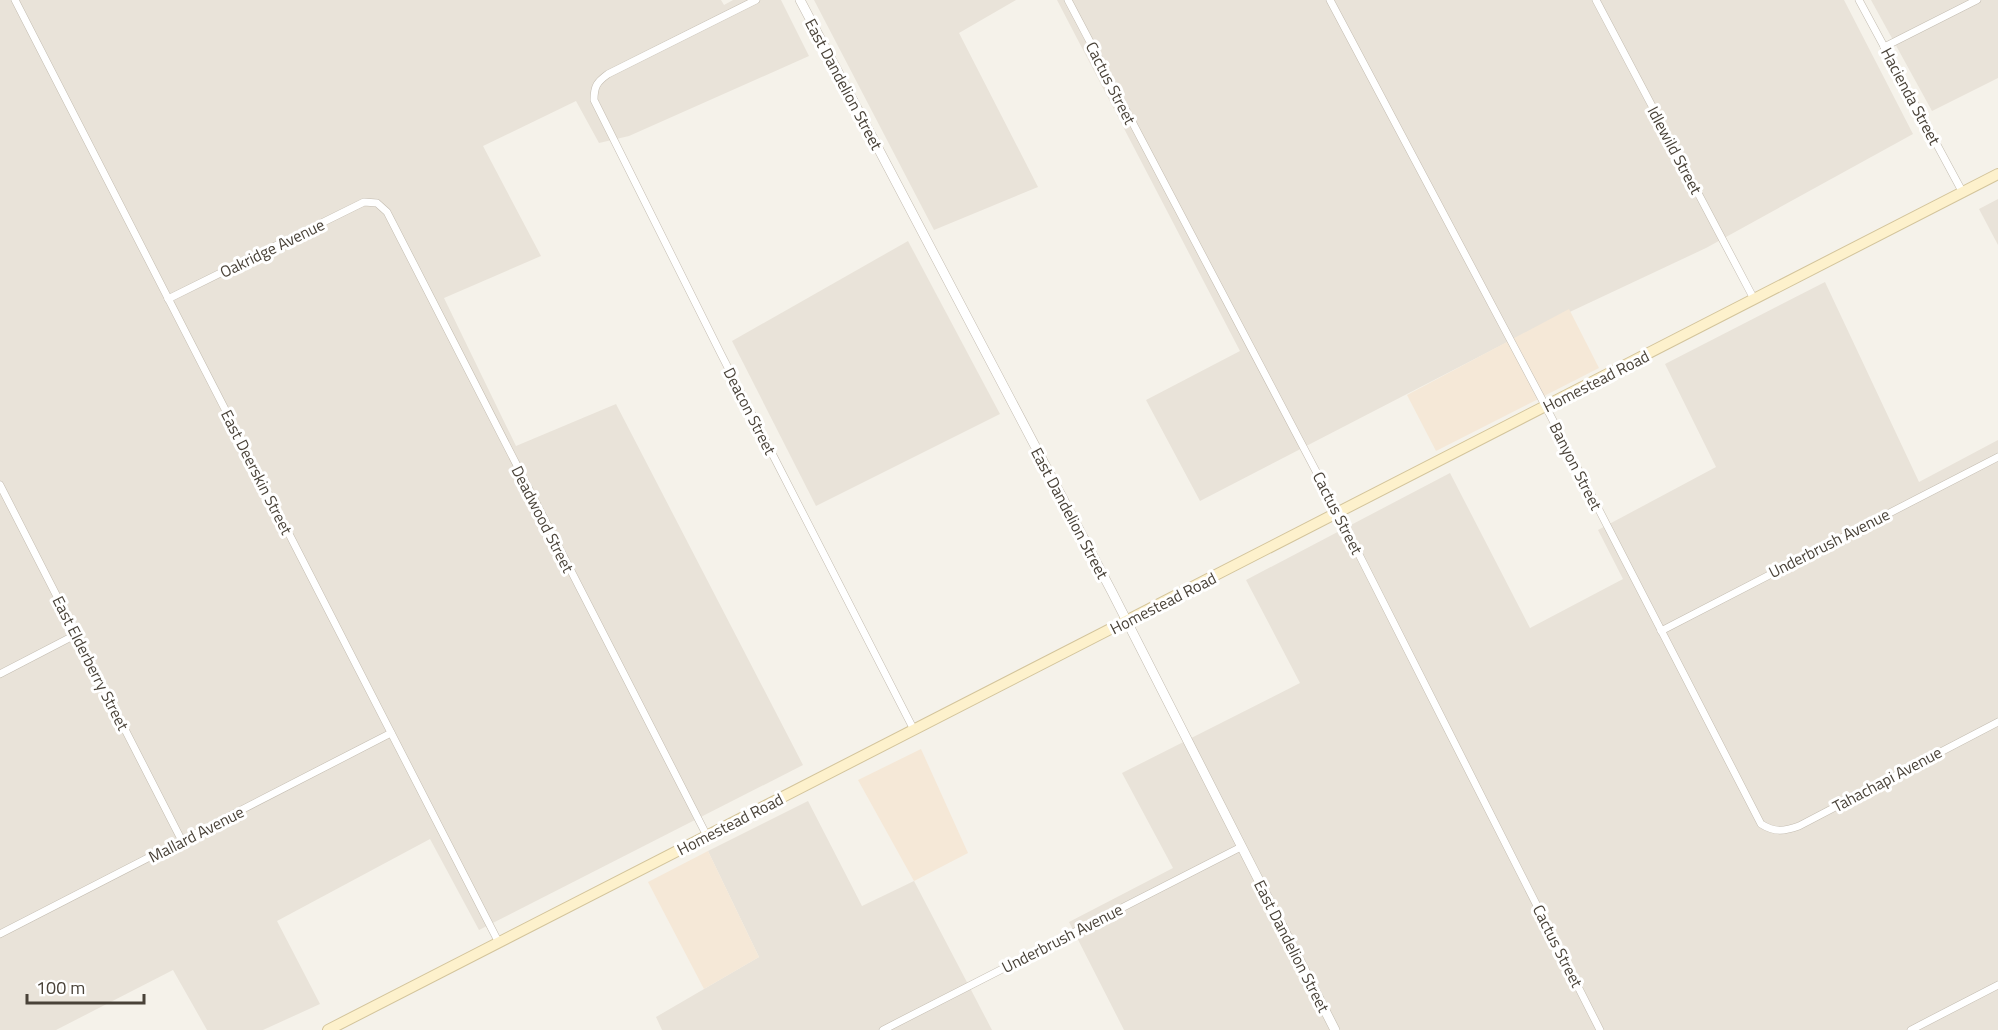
<svg xmlns="http://www.w3.org/2000/svg" width="1998" height="1030" font-family="'Titillium Web',sans-serif">
<rect width="100%" height="100%" fill="#f5f2ea"/>
<g fill="#e9e3d9">
<path d="M0,0H721L724,5L733,0H781L809,56L629,136L599,143L576,101L483,146L541,256L444,298L516,446L616,404L803,765L479,930L430,839L277,921L320,1004L263,1030H207L173,970L56,1030H0Z"/>
<path d="M814,0H1016L959,33L1038,187L934,230Z"/>
<path d="M1057,0H1844L1913,134L1706,248L1525,333L1200,501L1146,400L1240,351Z"/>
<path d="M1871,0H1998V78L1932,111Z"/>
<path d="M1998,199V245L1979,209Z"/>
<path d="M908,241L1000,414L816,506L732,341Z"/>
<path d="M1825,282L1919,482L1998,440V1030H1124L1069,922L1173,868L1122,773L1300,683L1246,580L1450,473L1530,628L1623,579L1598,530L1716,467L1665,364Z"/>
<path d="M808,801L862,906L914,881L992,1030H662L656,1017L759,957L708,851Z"/>
</g>
<g fill="#f5e8d7">
<path d="M1569,309L1599,368L1436,451L1407,395Z"/>
<path d="M921,749L968,853L914,881L858,780Z"/>
<path d="M708,851L759,957L704,989L648,882Z"/>
</g>
<g fill="none" stroke-linecap="round" stroke-linejoin="round">
<defs>
<g id="minor">
<path d="M15,0L499,943"/>
<path d="M756,0L608,74C597,82 594,86 594,100L721,354L914,730"/>
<path d="M1068,0L1338,513L1600,1030"/>
<path d="M1330,0L1546,407L1761,824C1775,833 1785,831 1799,826L1998,722"/>
<path d="M1596,0L1754,299"/>
<path d="M1859,0L1963,193"/>
<path d="M1884,47L1977,0"/>
<path d="M168,299L364,202L377,203L387,212L707,836"/>
<path d="M0,485L182,841"/>
<path d="M1661,631L1998,457"/>
<path d="M0,674L77,634"/>
<path d="M0,934L391,733"/>
<path d="M883,1030L1241,847"/>
<path d="M1911,1030L1998,985"/>
</g>
<path id="tertiary" d="M800,0L1112,592L1335,1030"/>
<path id="secondary" d="M328,1030L1998,174"/>
</defs>
<use href="#minor" stroke="#c3bcb0" stroke-width="8"/>
<use href="#tertiary" stroke="#c3bcb0" stroke-width="10"/>
<use href="#secondary" stroke="#d3c49b" stroke-width="12"/>
<use href="#minor" stroke="#fff" stroke-width="7"/>
<use href="#tertiary" stroke="#fff" stroke-width="9"/>
<use href="#secondary" stroke="#fdf1cc" stroke-width="10"/>
</g>
<g text-anchor="middle" stroke-width="6" stroke-linejoin="round" paint-order="stroke">
<g font-size="16" fill="#494238" stroke="#fff">
<text transform="translate(1111 83) rotate(63)" y="6">Cactus Street</text>
<text transform="translate(844 84) rotate(62)" y="6">East Dandelion Street</text>
<text transform="translate(1911 96) rotate(62)" y="6">Hacienda Street</text>
<text transform="translate(1675 150) rotate(62)" y="6">Idlewild Street</text>
<text transform="translate(272 248) rotate(-26)" y="6">Oakridge Avenue</text>
<text transform="translate(1596 381) rotate(-27)" y="6">Homestead Road</text>
<text transform="translate(750 411) rotate(63)" y="6">Deacon Street</text>
<text transform="translate(1576 466) rotate(63)" y="6">Banyon Street</text>
<text transform="translate(257 472) rotate(63)" y="6">East Deerskin Street</text>
<text transform="translate(1070 513) rotate(62)" y="6">East Dandelion Street</text>
<text transform="translate(1338 513) rotate(63)" y="6">Cactus Street</text>
<text transform="translate(543 519) rotate(63)" y="6">Deadwood Street</text>
<text transform="translate(1829 543) rotate(-27)" y="6">Underbrush Avenue</text>
<text transform="translate(1163 603) rotate(-27)" y="6">Homestead Road</text>
<text transform="translate(91 663) rotate(63)" y="6">East Elderberry Street</text>
<text transform="translate(1887 779) rotate(-28)" y="6">Tahachapi Avenue</text>
<text transform="translate(730 824) rotate(-27)" y="6">Homestead Road</text>
<text transform="translate(196 834) rotate(-27)" y="6">Mallard Avenue</text>
<text transform="translate(1062 938) rotate(-27)" y="6">Underbrush Avenue</text>
<text transform="translate(1292 946) rotate(63)" y="6">East Dandelion Street</text>
<text transform="translate(1558 946) rotate(63)" y="6">Cactus Street</text>
</g>
</g>
<path d="M27 994v9h117v-9" fill="none" stroke="#494238" stroke-width="3"/>
<text x="36" y="994" font-size="18" fill="#494238" stroke="#ffffff" stroke-width="4.5" paint-order="stroke">100 m</text>
</svg>
